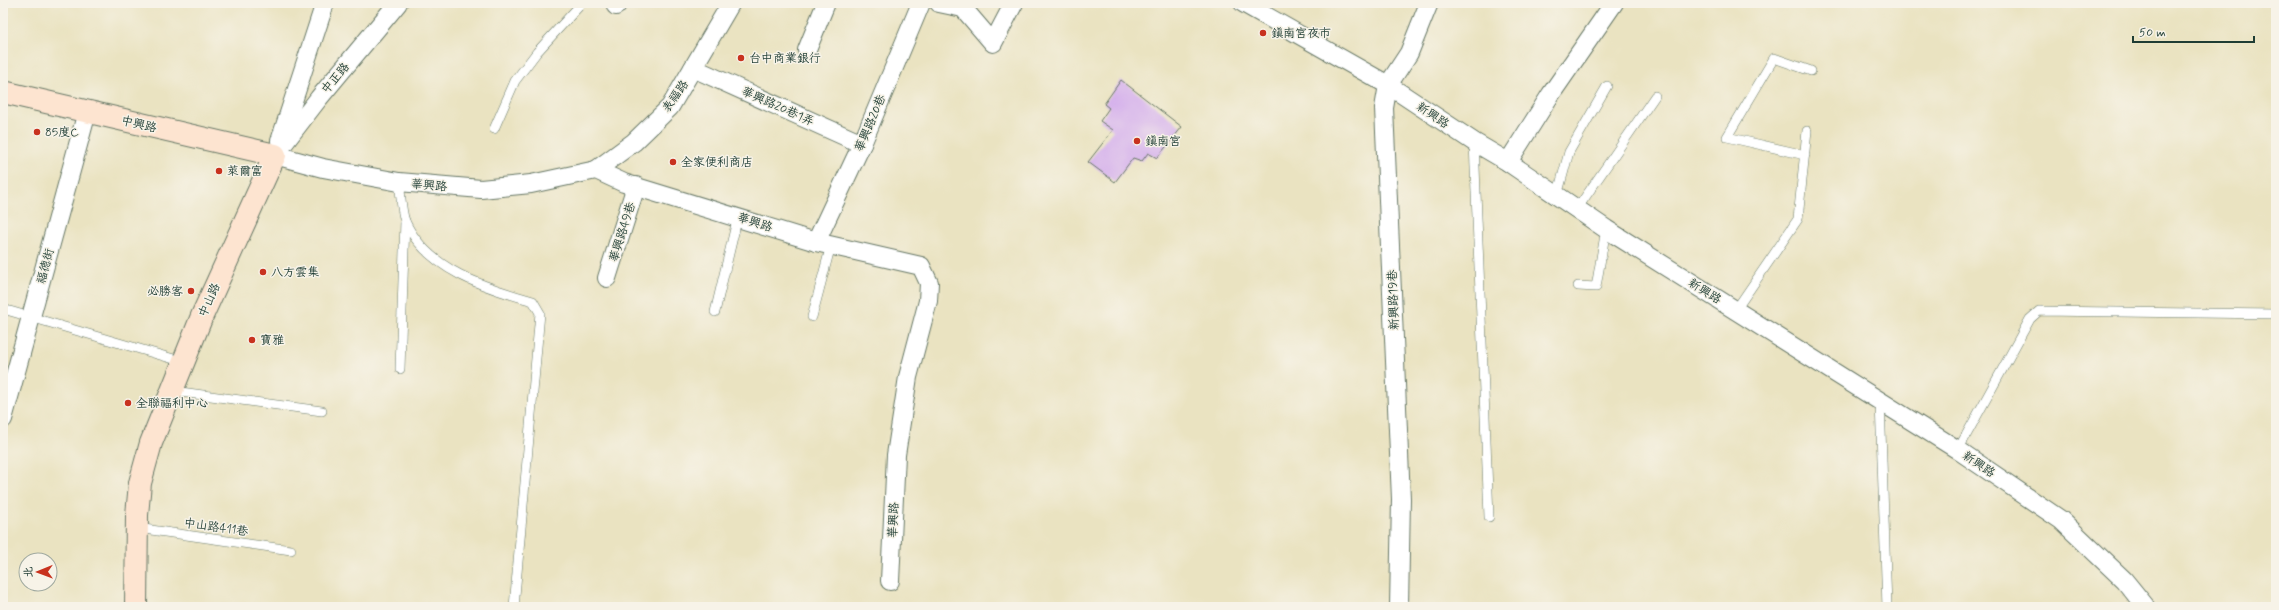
<svg xmlns="http://www.w3.org/2000/svg" width="2279" height="610" font-family="Mynerve,'LXGW WenKai TC',sans-serif">
<rect width="100%" height="100%" fill="#f7f3e8"/>
<filter id="ink" filterUnits="userSpaceOnUse"><feTurbulence type="fractalNoise" baseFrequency=".025" numOctaves="2"/><feDisplacementMap in="SourceGraphic" scale="8" xChannelSelector="R" yChannelSelector="G"/><feConvolveMatrix kernelMatrix="1 2 1 2 8 2 1 2 1" color-interpolation-filters="sRGB"/></filter>
<filter id="wash" filterUnits="userSpaceOnUse"><feTurbulence type="fractalNoise" baseFrequency=".012" numOctaves="4" result="noise"/><feDisplacementMap in="SourceGraphic" scale="16" xChannelSelector="R" yChannelSelector="G"/><feGaussianBlur stdDeviation="0.9" result="paint"/><feColorMatrix in="noise" values="0 0 0 0 0 0 0 0 0 0 0 0 0 0 0 0 0 1.4 0 .05"/><feComposite in="paint" operator="in"/></filter>
<g filter="url(#wash)">
<rect width="100%" height="100%" fill="#eae3c1"/>
<g id="blocks">
<path fill="#d4afec" d="M1121,80L1182,127L1157,158L1148,153L1142,161L1133,158L1115,182L1088,162L1113,130L1100,121L1109,108L1104,104Z"/>
</g>
</g>
<g filter="url(#ink)">
<use href="#blocks" fill-opacity="0" stroke="#667765" stroke-width="1"/>
<g fill="none" stroke-linecap="round" stroke-linejoin="round">
<defs>
<g id="lane">
<path d="M494,129L515,81L537,52L582,3"/>
<path d="M1474,142L1489,517"/>
<path d="M1805,155L1727,137L1774,58L1811,71"/>
<path d="M399,182C401,194 401,210 405,221C427,270 486,288 533,301L540,313L514,607"/>
<path d="M1557,196L1569,152L1607,86"/>
<path d="M1577,209L1655,96"/>
<path d="M1578,286L1596,287L1606,229"/>
<path d="M3,309L184,362"/>
<path d="M1735,311L1798,219L1807,131"/>
<path d="M715,312L738,216"/>
<path d="M812,317L831,245"/>
<path d="M400,369L405,221"/>
<path d="M173,391L322,411"/>
<path d="M1880,401L1887,607"/>
<path d="M1958,450L2030,319L2039,311L2276,314"/>
<path d="M137,528L291,550"/>
</g>
<g id="street">
<path d="M939,3L963,8L993,43L1014,3"/>
<path d="M1243,3L1388,85L1474,142L1508,162L1606,229L1958,450L2061,520L2124,580L2146,607"/>
<path d="M616,6L618,3"/>
<path d="M807,50L826,3"/>
<path d="M693,68L862,144"/>
<path d="M280,141L325,3"/>
<path d="M275,155L323,168L399,182L481,189L531,184L596,170L624,183L816,242L921,266L929,283L928,301L908,377L896,455L890,581"/>
<path d="M275,155L319,98L398,3"/>
<path d="M1508,162L1551,94L1614,3"/>
<path d="M596,170L634,142L670,107L731,3"/>
<path d="M816,242L862,144L921,3"/>
<path d="M607,278L636,186"/>
<path d="M3,419L87,112"/>
<path d="M1399,607L1401,499L1384,108L1388,85L1409,53L1429,3"/>
</g>
<path id="secondary" d="M3,92L275,155L202,316L151,443L140,483L137,515L136,607"/>
</defs>
<use href="#lane" stroke="#667765" stroke-width="10"/>
<use href="#street" stroke="#667765" stroke-width="20"/>
<use href="#secondary" stroke="#667765" stroke-width="24"/>
<use href="#lane" stroke="#fff" stroke-width="9"/>
<use href="#street" stroke="#fff" stroke-width="18"/>
<use href="#secondary" stroke="#fde4d0" stroke-width="22"/>
</g>
</g>
<g fill="#c8321e" stroke="#f7f3e8" stroke-width="1.5">
<circle cx="1263" cy="33" r="4"/>
<circle cx="741" cy="58" r="4"/>
<circle cx="37" cy="132" r="4"/>
<circle cx="1137" cy="141" r="4"/>
<circle cx="673" cy="162" r="4"/>
<circle cx="219" cy="171" r="4"/>
<circle cx="263" cy="272" r="4"/>
<circle cx="191" cy="291" r="4"/>
<circle cx="252" cy="340" r="4"/>
<circle cx="128" cy="403" r="4"/>
</g>
<g text-anchor="middle" stroke-width="3" stroke-linejoin="round" paint-order="stroke">
<g font-size="12" fill="#1f3d34" stroke="#f7f3e8" text-anchor="start">
<text x="1271" y="37">鎮南宮夜市</text>
<text x="749" y="62">台中商業銀行</text>
<text x="45" y="136">85度C</text>
<text x="1145" y="145">鎮南宮</text>
<text x="681" y="166">全家便利商店</text>
<text x="227" y="175">萊爾富</text>
<text x="271" y="276">八方雲集</text>
<text x="183" y="295" text-anchor="end">必勝客</text>
<text x="260" y="344">寶雅</text>
<text x="136" y="407">全聯福利中心</text>
</g>
<g font-size="12" fill="#1f3d34" stroke="#f7f3e8">
<text transform="translate(335 78) rotate(-50)" y="4">中正路</text>
<text transform="translate(675 96) rotate(-55)" y="4">表福路</text>
<text transform="translate(778 106) rotate(24)" y="4">華興路20巷1弄</text>
<text transform="translate(1433 115) rotate(34)" y="4">新興路</text>
<text transform="translate(870 123) rotate(-67)" y="4">華興路20巷</text>
<text transform="translate(139 124) rotate(13)" y="4">中興路</text>
<text transform="translate(429 185) rotate(5)" y="4">華興路</text>
<text transform="translate(755 222) rotate(18)" y="4">華興路</text>
<text transform="translate(622 232) rotate(-73)" y="4">華興路49巷</text>
<text transform="translate(45 266) rotate(-75)" y="4">福德街</text>
<text transform="translate(1705 291) rotate(32)" y="4">新興路</text>
<text transform="translate(209 300) rotate(-66)" y="4">中山路</text>
<text transform="translate(1393 300) rotate(-92)" y="4">新興路19巷</text>
<text transform="translate(1979 464) rotate(34)" y="4">新興路</text>
<text transform="translate(893 520) rotate(-87)" y="4">華興路</text>
<text transform="translate(216 527) rotate(8)" y="4">中山路411巷</text>
</g>
</g>
<rect width="2279" height="610" fill="none" stroke="#f7f3e8" stroke-width="16"/>
<g transform="translate(38 572) rotate(269)"><circle r="19" fill="#f7f3e8" stroke="#a1aaa0"/>
<path d="M0-3L7 15L0 10L-7 15Z" fill="#c8321e"/>
<text y="-6" font-size="11" font-weight="bold" text-anchor="middle" fill="#1f3d34">北</text>
</g>
<path d="M2133 36v6h121v-6" fill="none" stroke="#1f3d34" stroke-width="2"/>
<text x="2139" y="36" font-size="12" fill="#1f3d34" stroke="#f7f3e8" stroke-width="3" paint-order="stroke">50 m</text>
</svg>
